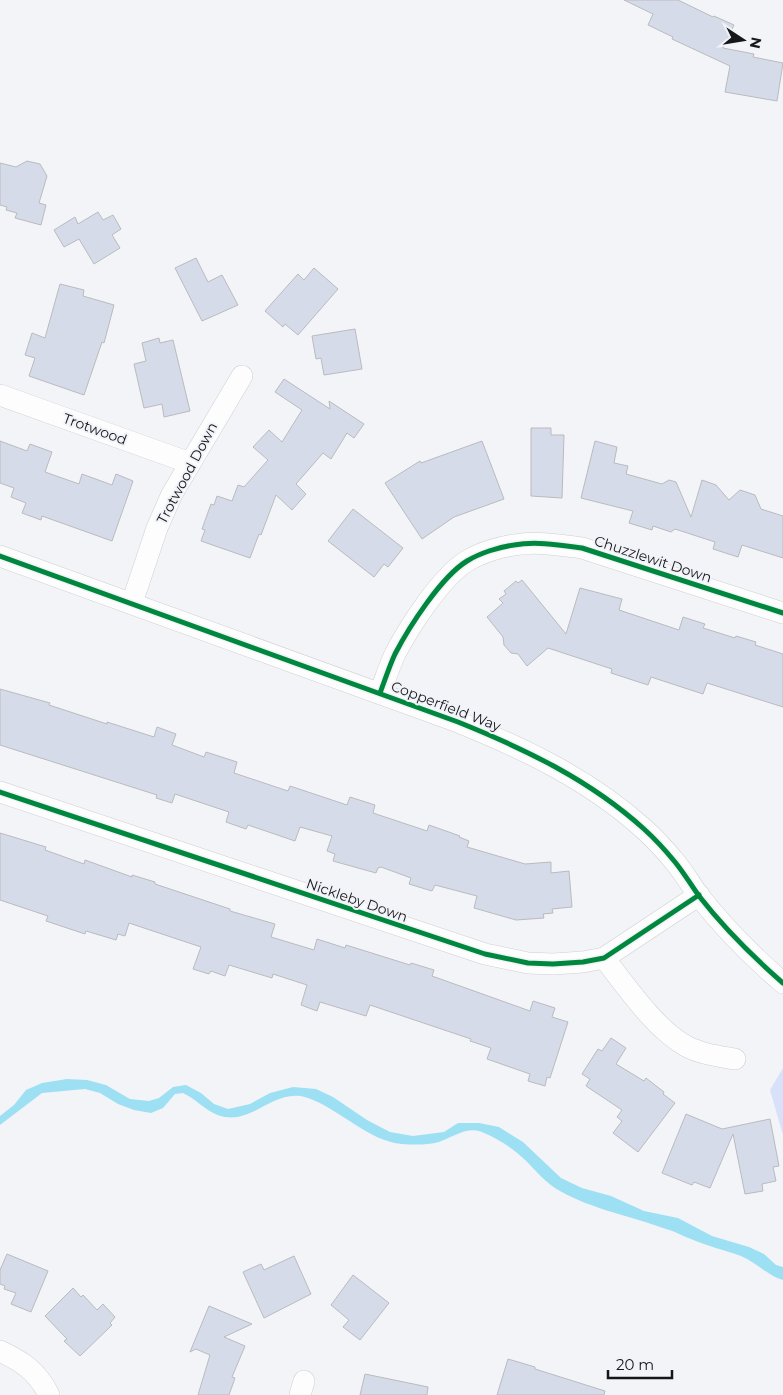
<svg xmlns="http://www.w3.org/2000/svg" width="783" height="1395" font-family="Montserrat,sans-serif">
<rect width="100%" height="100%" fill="#f3f4f8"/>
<path fill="#d9e0f9" d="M783,1068V1135L770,1090Z"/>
<path fill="#9de0f3" d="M67,1079L87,1080L106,1085L130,1099L149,1101L159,1098L173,1087L186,1085L201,1093L214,1104L228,1109L250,1104L270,1093L293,1087L316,1089L333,1097L367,1120L390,1132L413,1136L444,1132L458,1123H479L499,1127L523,1142L561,1178L582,1188L611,1196L644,1211L678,1218L712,1236L749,1247L764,1254L776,1265L783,1267V1280C768,1276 756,1262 741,1256C724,1250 707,1246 691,1239C682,1236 675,1231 666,1229C631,1216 594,1210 560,1191C545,1183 535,1169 523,1158C512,1148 497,1138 482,1132C467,1126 453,1137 439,1142C428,1145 414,1145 402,1144C370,1142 338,1108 308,1098C276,1087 255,1122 225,1117C208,1114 198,1100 183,1093L175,1094L163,1108L151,1113L134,1110L118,1104L100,1093L85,1089L42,1093L0,1125V1116L14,1105L26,1090L42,1083Z"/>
<g fill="#d6dbe9" stroke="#babbbe">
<path d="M624,0H678L713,17L714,16L734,25L723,48L754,54L753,57L783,63L777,101L725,92L730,66L672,39L673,37L648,25L653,14Z"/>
<path d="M27,161L40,164L47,176L39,203L46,205L41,225L15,218L17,213L6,210L7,207L0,205V163L16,167Z"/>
<path d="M98,212L103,220L113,215L121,229L112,235L120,248L94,264L79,239L64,247L54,230L75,217L78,224Z"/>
<path d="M196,258L208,282L222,275L238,305L202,321L175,268Z"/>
<path d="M314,268L338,289L298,335L285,324L283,327L265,311L298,274L304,280Z"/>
<path d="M60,284L84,290L83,296L114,305L104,343L102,342L84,395L29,376L35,358L25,355L32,333L45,338Z"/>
<path d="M355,329L362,369L324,375L321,358L316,359L312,336Z"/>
<path d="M159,338L160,343L173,340L190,411L164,417L162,404L144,408L134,364L146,361L142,343Z"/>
<path d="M284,379L330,409L329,401L364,424L354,438L347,433L331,459L323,453L296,484L306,494L292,510L276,495L261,535L259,534L250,558L201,541L205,530L202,529L211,504L214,505L217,496L232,501L238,485L244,487L268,460L253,447L269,430L282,442L302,410L275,392Z"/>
<path d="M531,428H551V435H564L562,498L531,496Z"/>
<path d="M0,441L27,451L30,444L52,452L45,472L79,484L82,474L112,485L116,474L133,481L112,541L42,516L41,520L22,513L26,503L11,497L14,488L0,483Z"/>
<path d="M482,441L504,499L454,517L422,539L385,483L420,461L421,463Z"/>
<path d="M595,441L617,447L614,463L628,466L626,474L662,484L669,480L676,482L691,517L702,480L716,485L729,500L740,490L755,495L761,509L783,516V558L742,545L738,557L713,549L715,542L675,529L671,532L653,526L652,530L629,523L633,511L581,498Z"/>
<path d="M353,509L403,548L388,567L384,564L374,577L328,541Z"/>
<path d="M522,580L566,634L580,588L622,599L619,610L679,630L683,617L705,624L703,628L735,638L736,636L756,642L755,645L783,654V707L707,683L703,694L651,677L648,685L611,673L612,669L548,648L527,666L518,654L511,653L504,645L503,637L487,617L503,603L499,599L506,594L504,591L516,581L518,583Z"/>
<path d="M0,689L50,703L49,705L107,724V722L154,737L157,727L176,734L172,745L204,757L206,752L237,762L234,773L288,791L290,786L347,805L350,797L375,805L373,813L427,831L429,825L460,836L459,837L469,841L467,847L525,864L551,862V873L569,871L572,907L552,909L553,913L543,914L544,918L516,920L474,908L477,896L435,885L432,891L409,884L411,878L381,867L378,868L376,873L333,861L335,854L327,851L332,836L300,827L295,841L248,825L246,829L226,822L229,812L175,794L172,803L156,798L157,795L0,745Z"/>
<path d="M0,833L46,847L45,850L84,864L85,860L132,877V875L155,882V884L230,909V911L275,924L271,937L314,950L317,939L345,948L346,945L410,965L411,963L434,970L432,976L530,1011L533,1001L555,1008L552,1017L568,1022L550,1078L547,1077L545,1086L528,1081L530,1074L487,1059L491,1048L470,1041L471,1039L370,1005L366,1016L320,1002L317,1011L301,1005L307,985L273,974L272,978L229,965L225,976L211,971L209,974L193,969L201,947L129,923L125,936L118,934L116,940L86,931L85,934L46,921L48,916L0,900Z"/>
<path d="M611,1038L626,1048L616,1064L644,1081L646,1078L664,1092L663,1094L675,1103L638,1152L613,1133L622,1121L617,1117L622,1110L586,1086L590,1079L582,1074L598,1049L602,1051Z"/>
<path d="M686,1114L722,1129L770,1119L779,1166L773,1167L776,1181L762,1184L763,1191L745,1194L733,1134L710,1188L694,1182L692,1185L662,1173Z"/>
<path d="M7,1254L48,1271L31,1312L11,1304L16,1293L4,1289L5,1286L0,1284V1270Z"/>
<path d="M294,1256L311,1294L264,1318L243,1272L261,1264L264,1270Z"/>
<path d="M353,1275L389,1303L360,1340L343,1327L349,1320L331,1305Z"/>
<path d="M73,1288L81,1297L83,1295L97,1310L103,1304L115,1317L110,1323L112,1325L80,1356L64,1341L67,1339L45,1316Z"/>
<path d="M209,1306L252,1324L224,1337L245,1346L232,1377L235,1378L229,1395H198L210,1355L196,1349L190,1352Z"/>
<path d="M508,1359L535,1367V1369L605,1391L604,1395H497Z"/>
<path d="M365,1374L428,1387L427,1395H360Z"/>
</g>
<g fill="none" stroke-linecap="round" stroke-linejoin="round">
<defs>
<g id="minor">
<path d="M0,395L190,463"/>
<path d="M0,556L458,722C525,749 590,780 644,829C655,839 666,851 675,862C684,873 691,885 699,896C724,928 752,956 783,983"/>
<path d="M132,603L157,528L172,494L242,376"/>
<path d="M380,693C385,680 389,667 395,654C409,627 441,577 467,561C480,553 499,547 514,545C536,541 560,545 582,548L783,613"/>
<path d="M0,792L485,954L528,963L553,964L583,962L604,958L699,895"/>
<path d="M604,958C626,986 655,1029 686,1046C701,1054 718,1056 735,1059"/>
<path d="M0,1351C23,1362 37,1371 49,1395"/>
<path d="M300,1395L304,1381"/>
</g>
</defs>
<use href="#minor" stroke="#cecfd2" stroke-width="22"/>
<use href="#minor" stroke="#fdfdfe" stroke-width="21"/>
<defs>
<g id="cycleway">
<path d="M0,556L458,722C525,749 590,780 644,829C655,839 666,851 675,862C684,873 691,885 699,896C724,928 752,956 783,983"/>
<path d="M380,693C385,680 389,667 395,654C409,627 441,577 467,561C480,553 499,547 514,545C536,541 560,545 582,548L783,613"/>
<path d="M0,792L485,954L528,963L553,964L583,962L604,958L699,895"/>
</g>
</defs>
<use href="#cycleway" stroke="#f2f3f9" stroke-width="8"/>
<use href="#cycleway" stroke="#00873e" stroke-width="5"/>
</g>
<g text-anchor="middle" stroke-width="4" stroke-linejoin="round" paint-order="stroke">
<g font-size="14" fill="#151618" stroke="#f2f3f9">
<text transform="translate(95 429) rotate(20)" y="5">Trotwood</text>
<text transform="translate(187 473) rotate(-62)" y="5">Trotwood Down</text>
<text transform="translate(653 559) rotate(18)" y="5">Chuzzlewit Down</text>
<text transform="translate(446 706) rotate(21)" y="5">Copperfield Way</text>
<text transform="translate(357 900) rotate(19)" y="5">Nickleby Down</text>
</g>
</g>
<g transform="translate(743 40) rotate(102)" stroke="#f2f3f9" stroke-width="4" paint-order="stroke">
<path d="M0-4L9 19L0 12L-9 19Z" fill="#151618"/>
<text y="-8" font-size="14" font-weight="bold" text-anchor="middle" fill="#151618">N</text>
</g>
<path d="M608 1370v8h64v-8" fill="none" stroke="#151618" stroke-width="2.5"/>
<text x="616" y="1370" font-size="15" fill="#151618" stroke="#f2f3f9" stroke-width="4" paint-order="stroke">20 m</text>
</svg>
